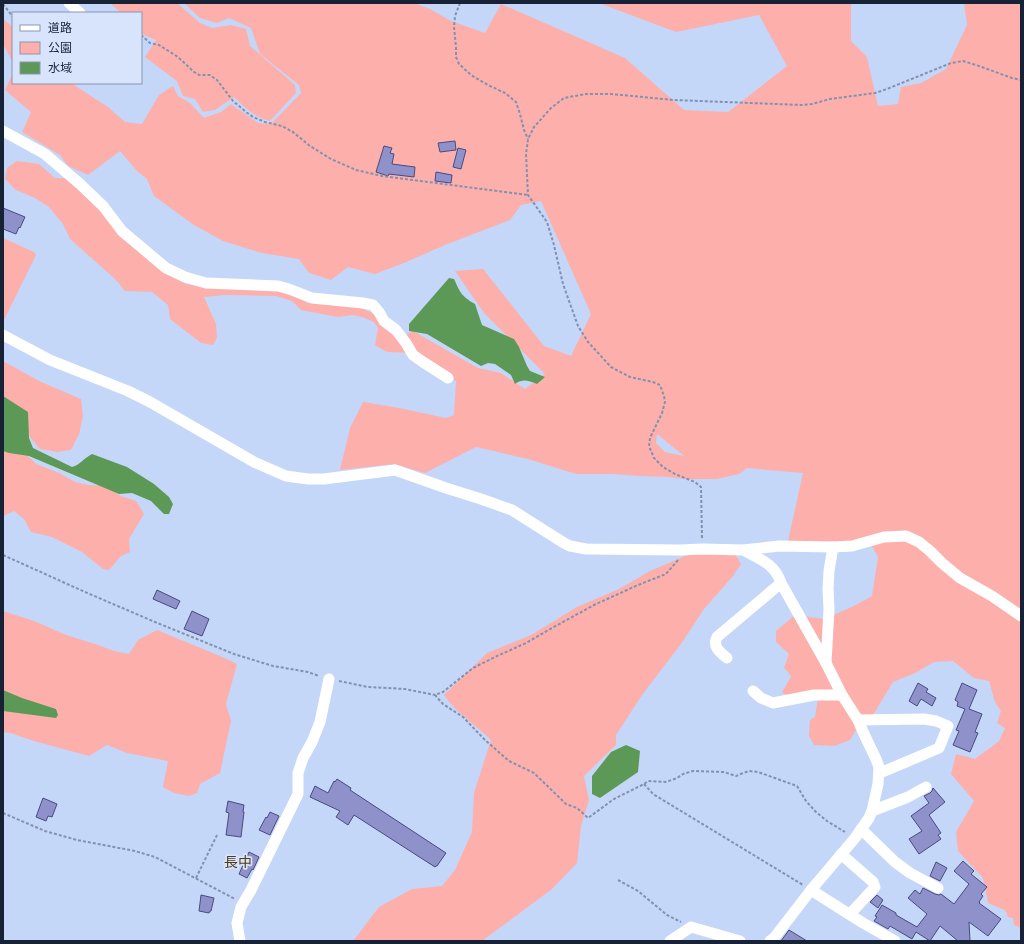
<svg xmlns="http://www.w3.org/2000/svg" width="1024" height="944" font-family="'Source Serif 4','Noto Sans JP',serif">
<rect width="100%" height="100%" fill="#c4d7f9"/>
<g fill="#fdafac" fill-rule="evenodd">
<path d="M110,3H177L200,23L212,28L231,25L246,29L250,46L295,85L296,93L270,121C254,117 245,108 234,97L215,110L203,112L195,99L183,96L177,81L145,57L156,40L144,35L141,32V13H121Z"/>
<path d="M184,3H414L430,9L451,21L485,33L501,4L625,58L684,110L728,112L787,66L759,15L676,32L599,3H852L851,5V41L867,57L878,106L898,104L901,87L921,83L946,69L967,25L964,3H1021V928L1014,925L1013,918L1008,917L1005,910L988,903L983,878L958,851L956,832L974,801L951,774L956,754L975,759L999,741L1005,728L997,723L1001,711L995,702L989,681L974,678L953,661L934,662L915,673L893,682L873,715L855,721L856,730L850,740L834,746L814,745L809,736L810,720L815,717L819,693L789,698L782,692L791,677L789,673L784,668L789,654L776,642V631L795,615L824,619L852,607L872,596L878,557L870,543L788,541L803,473L746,468V469L739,474L717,479H685L669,477L640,476L613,474H576L528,459L476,447L425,473L394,464L340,470L350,428L363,402L399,408L446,418L454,415L456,381L423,360L414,353L387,352L375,345L378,328L374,322L365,318L353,315L338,317L301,310L292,301L276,296L224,295L204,297L216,324L217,338L213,345L201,343L170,319L168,305L152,292L125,291L115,279L70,239L63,224L49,207L35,198L16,190L5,179L7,168L17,161L39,164L55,178H66L176,274L185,284L207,287L278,289L296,294L307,303H336L359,307L372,313L390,331L404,336L413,331L478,368L501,373L525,389L545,374L484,313L455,271L483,269L544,346L571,356L591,314L541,201L521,205L510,220L445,245L404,263L375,274L348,267L331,280L309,273L299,259L262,253L223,241L194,225L154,196L147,179L137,171L120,151L88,175L68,166L60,155L22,132L31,112L5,90L13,73V83H73L77,87L108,107L125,122L142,124L159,95L173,86L178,96L190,103L204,118L221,112L231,104L258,123L271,124L301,93L299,85L260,54L251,28L229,18L217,23L200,18ZM657,434L684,456L665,452L656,443Z"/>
<path d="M3,19L13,27V63L3,44Z"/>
<path d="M3,238L34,252L36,255L3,322Z"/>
<path d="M3,361L39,381L81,399L83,416L79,434L71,450L57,452L40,449L22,428L3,410Z"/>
<path d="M3,443L18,446L36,464L59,473L75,482L88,485L106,486L121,496L136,501L144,514L129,539L130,552L121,556L109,570L103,569L82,552L52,537L31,532L24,519L14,511L3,516Z"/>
<path d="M701,552L735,554L741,564L733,576L704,609L681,644L642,695L616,735V745L584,776L589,800L581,826L577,863L552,889L482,941H353L379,907L412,889L442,886L455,870L472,832L474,793L491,740C476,725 456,713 444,695L487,653L531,635L577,607L619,589L650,571L685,556Z"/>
<path d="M3,611L34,621L66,635L95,644L114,651L129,654L138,640L157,630L220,656L237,664L226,704L231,721L220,773L200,784L197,793L189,796L174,793L163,787L168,761L127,753L107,745L89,756L34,741L10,733L3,732Z"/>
</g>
<g fill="#5c9956">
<path d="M449,278L454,279C460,292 461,296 475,304L482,325L514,339L519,347L527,366L530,371L545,377L537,384C527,380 523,379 515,384L511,375L495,364L488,363L481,366L427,334L409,331V324Z"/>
<path d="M3,396L28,412L29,438L33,448L72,467C80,465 84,458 92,454L127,467L154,484L169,497L173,504L169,514H164L151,501L132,493L119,494L29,456L9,453L3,451Z"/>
<path d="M3,690L22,698L56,709L58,715L56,718L3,711Z"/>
<path d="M626,745L640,751L638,772L600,798L592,794V776L611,752Z"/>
</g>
<g fill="#8f91cb" stroke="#4a4a7f">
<path d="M455,141L456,150L440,152L438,143Z"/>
<path d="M384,146L392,148L390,153L394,154L392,164L415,167L414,177L389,174L388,176L376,172Z"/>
<path d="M458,148L466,150L461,169L453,167Z"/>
<path d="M436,172L452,175L451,183L435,181Z"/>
<path d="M3,208L25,217L20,228L19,227L16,234L3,229Z"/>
<path d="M157,590L180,601L176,609L153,599Z"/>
<path d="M192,611L209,619L202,636L184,629Z"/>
<path d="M918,683L928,689L926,692L936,698L932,706L921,699L917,706L909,701Z"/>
<path d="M962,683L977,690L969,709L982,714L975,732L978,733L970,752L953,745L959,731L956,730L965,709L957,706L958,702L955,700Z"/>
<path d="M337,779L351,788L350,790L446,853L437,866H436L435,867L354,815L348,825L336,817L340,811L310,797L315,786L328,793L334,781L335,782Z"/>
<path d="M933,788L945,802L929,815L941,833L938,835L941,839L919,854L909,839L922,831L911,816L929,803L924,796L930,793L932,791Z"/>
<path d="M43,798L57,804L52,817L48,816L46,821L36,817Z"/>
<path d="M228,801L244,805L243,812H244L241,837L226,835L229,813L226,812Z"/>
<path d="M270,812L279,816L270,835L259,830L266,817L267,818Z"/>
<path d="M249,852L259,857L253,870L252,869L247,878L239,874Z"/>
<path d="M963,861L974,871L971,874L987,887L981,894L983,896L979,902H980L979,903L1001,919L988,936L969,922L970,941H958L940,926L930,941L916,932L912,939L890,926L888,929L874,921L877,917L875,916L882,905L896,913V915L917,927L927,914L908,898L915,890L920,894L923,888L935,894L939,895L941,894L954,904L969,884L954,871Z"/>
<path d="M936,862L947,868L940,881L930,876Z"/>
<path d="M201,895L214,898L211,911H210L209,913L199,911Z"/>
<path d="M877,895L883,900L878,908L870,902Z"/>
<path d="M789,930L807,941H781Z"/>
</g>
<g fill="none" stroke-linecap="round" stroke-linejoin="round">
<g stroke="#8191ae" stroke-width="2" stroke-dasharray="3 2" stroke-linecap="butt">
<path d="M460,3L455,16L454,27L456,47V57L459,64L471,75L488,85L505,93L516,102L520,114L524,130L528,139"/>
<path d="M3,4L13,17"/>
<path d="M113,13H116"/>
<path d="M141,35L150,43L159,45L178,57L194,72L199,75H210L217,80L233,101L246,112L253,117L265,122L282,126L293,132L310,146L331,159L356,170L382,176L528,195"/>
<path d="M702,538L701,487L695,482L675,474L663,467L654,458L649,446L650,438L662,413L665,402L664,396L660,385L653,382L630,377L611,367L588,342L578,326L563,284L554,245L547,222L528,195L526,154L528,139L534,127L551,108L564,98L586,94H611L674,100L802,105L812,104L830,99L875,93L887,89L951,63L963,61L979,66L1012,78L1021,80"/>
<path d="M3,555L85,592L155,622L234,654L273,666L308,672L319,676"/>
<path d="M678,560L666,574L638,585L594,605L552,628L526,643L495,657L473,668L443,692L435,695L443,704L463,717L485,740L509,761L534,773L566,804L577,808L588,818L614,799L644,784L648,781L666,782L677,778L683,774L693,771L724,772L736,776L743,773L749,771L758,772L797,786L806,801L816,812L827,821L845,832"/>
<path d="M339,681L368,687L405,689L435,695"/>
<path d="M644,784L653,794L803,885"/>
<path d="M3,813L45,831L77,840L135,851L155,857L235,899"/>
<path d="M196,878L217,835"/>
<path d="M618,880L638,891L667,915L681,922"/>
</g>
<g stroke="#fff" stroke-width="11">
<path d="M69,3L80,13"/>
<path d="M3,131L45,154L80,184L103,206L122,231L166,268L185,277L206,283L278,286L289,289L312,298L363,303L373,305L379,312L384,321L396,330L406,343L413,355L423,362L448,378"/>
<path d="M3,335L50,360L128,391L150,402L254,462L286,476L308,479H324L395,470L446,488L481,499L512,510L564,543L570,546L586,549L680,550L703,549L743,550L779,546L833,547L852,546L884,537L906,536L919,542L930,551L942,563L960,578L992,596L1021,616"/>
<path d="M743,550C760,559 775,564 781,583L826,663"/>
<path d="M727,658C720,652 712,647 717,637L781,583"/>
<path d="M753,691L761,698L773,703L814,695H842"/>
<path d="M858,720L924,719L936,721L948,726L939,748L880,773"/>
<path d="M872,811L908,797L926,787"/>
<path d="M861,829L895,862L910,873L938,888"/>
<path d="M841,854L873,882L875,887L850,914"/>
<path d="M811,890L863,923L895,941"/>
<path d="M240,941L237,923L241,907L251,890L298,794V773L303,758L312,742L320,722L329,679"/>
<path d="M670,941L691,927L740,941"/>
<path d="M770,941L774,938L811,890L855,838L869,818L872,811L878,784L879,767L876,759L864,734L858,720L842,695L826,663L829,609L828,589L829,571L833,547"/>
</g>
</g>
<g text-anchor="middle" stroke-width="3.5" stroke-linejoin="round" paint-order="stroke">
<g font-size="14" fill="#4f3c16" stroke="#d7e4fb">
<text x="238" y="867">長中</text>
</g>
</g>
<rect width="1024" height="944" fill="none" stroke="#172237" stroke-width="8"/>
<rect x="12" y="12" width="130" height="72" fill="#d7e4fb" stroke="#8a96ad"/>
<rect x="20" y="25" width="20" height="6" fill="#ffffff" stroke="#8a96ad"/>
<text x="48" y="32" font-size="12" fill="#172237">道路</text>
<rect x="20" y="42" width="20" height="12" fill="#fdafac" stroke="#8a96ad"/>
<text x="48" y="52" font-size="12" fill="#172237">公園</text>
<rect x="20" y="62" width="20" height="12" fill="#5c9956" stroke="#8a96ad"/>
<text x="48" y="72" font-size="12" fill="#172237">水域</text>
</svg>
